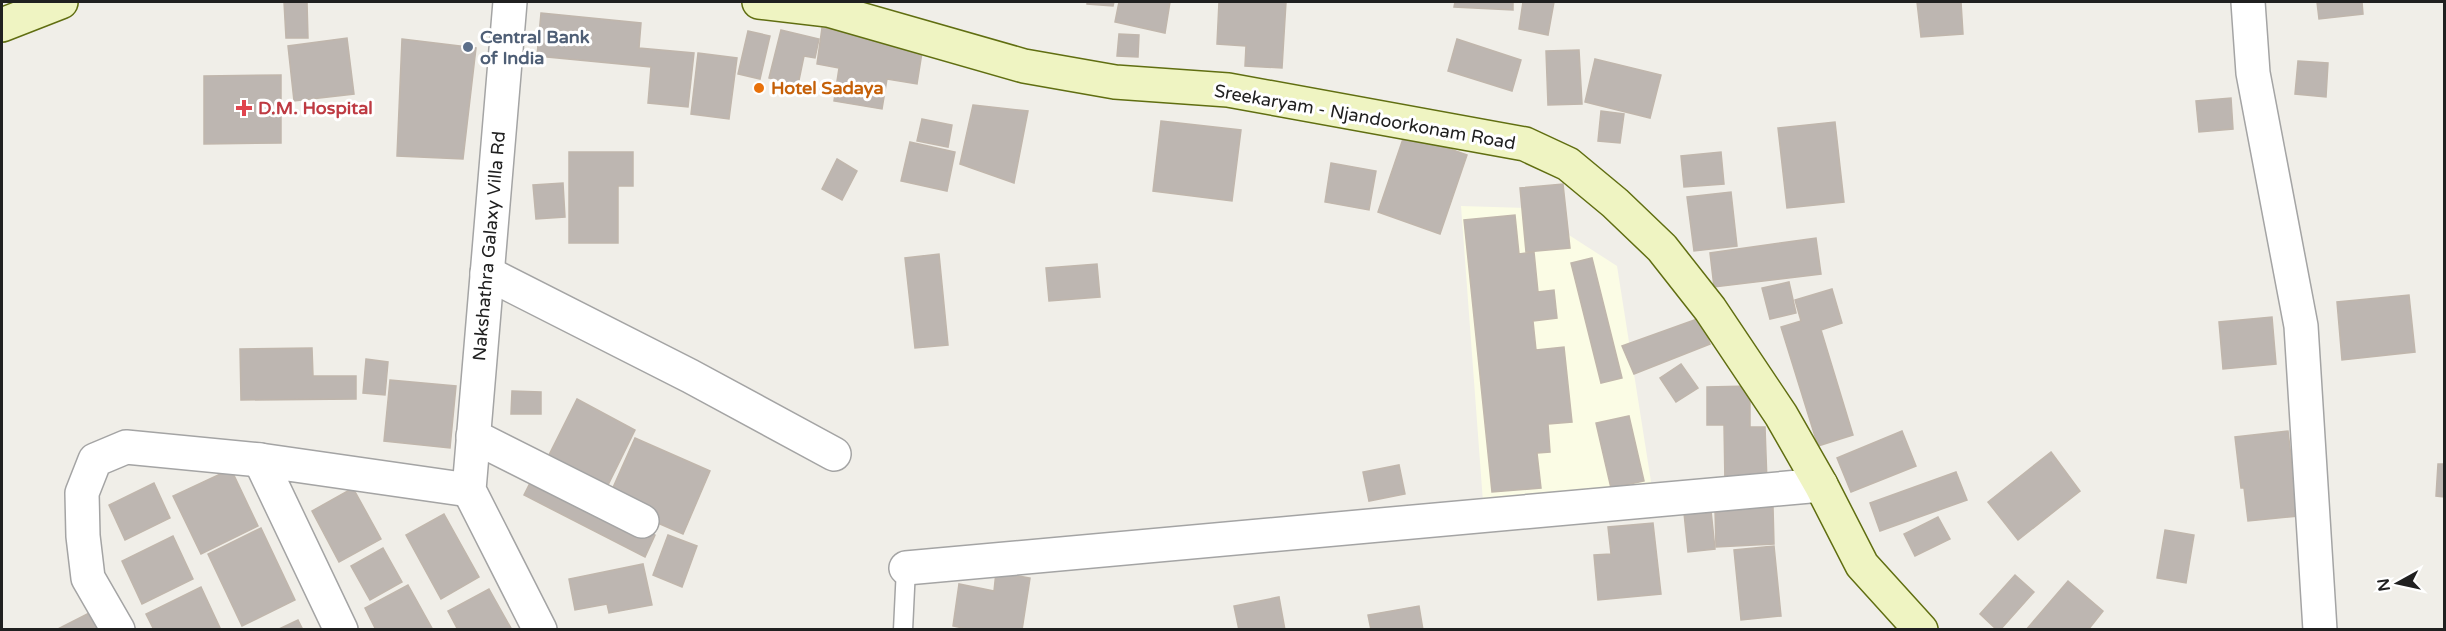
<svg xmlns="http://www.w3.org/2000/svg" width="2446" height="631" font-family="'Varela Round',sans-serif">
<rect width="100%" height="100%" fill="#f0eee8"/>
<path fill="#fbfce5" d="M1461,206L1527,208L1617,266L1652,488L1483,502Z"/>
<g fill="#bdb6b1" stroke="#c0b6ac" stroke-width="1.5">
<path d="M284,2H307L308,38H286Z"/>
<path d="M1087,2H1114L1113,6L1087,4Z"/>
<path d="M1119,2H1170L1165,33L1115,22Z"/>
<path d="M1219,2H1286L1282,68L1245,66L1246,46L1217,44Z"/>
<path d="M1455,2H1513V10L1454,7Z"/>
<path d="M1523,2H1554L1548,35L1519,29Z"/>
<path d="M1917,2H1961L1963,34L1921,37Z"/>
<path d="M2317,2H2362L2363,14L2319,19Z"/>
<path d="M541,13L641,23L639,48L694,53L688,107L648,103L651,67L537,56Z"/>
<path d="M822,28L923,46L917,84L887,79L882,109L834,101L839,68L817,64Z"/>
<path d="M781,30L819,39L815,58L804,56L798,85L769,78Z"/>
<path d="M748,31L770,36L760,79L738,74Z"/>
<path d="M1119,34L1139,35L1138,57L1117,56Z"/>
<path d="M347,38L354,94L294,101L288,46Z"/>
<path d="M402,39L476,48L463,159L397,156Z"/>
<path d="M1457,39L1521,60L1512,91L1448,71Z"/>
<path d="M1579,50L1582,104L1548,105L1546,51Z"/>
<path d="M698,53L737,58L729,119L691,114Z"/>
<path d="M1595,59L1661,75L1650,118L1585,102Z"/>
<path d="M2298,61L2328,63L2326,97L2295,94Z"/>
<path d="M281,75V143L204,144V76Z"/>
<path d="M2231,98L2233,129L2199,132L2196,101Z"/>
<path d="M973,105L1028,111L1014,183L960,164Z"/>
<path d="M1601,111L1624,114L1620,143L1598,141Z"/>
<path d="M922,119L952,125L948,147L917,141Z"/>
<path d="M1161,121L1241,130L1232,201L1153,191Z"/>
<path d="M1835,122L1844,202L1787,208L1778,128Z"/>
<path d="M1405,133L1467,155L1440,234L1378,212Z"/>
<path d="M910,142L955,152L947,191L901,181Z"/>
<path d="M569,152H633V186H618V243H569Z"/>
<path d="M1721,152L1724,184L1684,187L1681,156Z"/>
<path d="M837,159L857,171L842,200L822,189Z"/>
<path d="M1331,163L1376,171L1369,210L1325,202Z"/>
<path d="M563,183L565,217L536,219L533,185Z"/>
<path d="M1563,184L1570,248L1526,252L1520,188Z"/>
<path d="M1731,192L1737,246L1694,251L1687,197Z"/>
<path d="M1515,215L1519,254L1534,252L1538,292L1554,290L1557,318L1533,321L1536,350L1564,347L1572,422L1548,424L1550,452L1537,453L1541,488L1492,492L1464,220Z"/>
<path d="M1816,238L1821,274L1714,287L1710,253Z"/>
<path d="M939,254L948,345L915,348L905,258Z"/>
<path d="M1592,258L1622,378L1601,383L1571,263Z"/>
<path d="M1097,264L1100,297L1049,301L1046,268Z"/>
<path d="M1789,282L1796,313L1770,319L1762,288Z"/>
<path d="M1832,289L1842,323L1821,330L1853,435L1818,446L1781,327L1801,321L1795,300Z"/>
<path d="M2409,295L2415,352L2342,360L2337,302Z"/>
<path d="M2272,317L2276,364L2223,369L2219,322Z"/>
<path d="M1700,318L1710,344L1634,374L1622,346Z"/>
<path d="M312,348L313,376H356V399L241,400L240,349Z"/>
<path d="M366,359L388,362L385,395L363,393Z"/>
<path d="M1681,364L1698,388L1676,402L1660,378Z"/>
<path d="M390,380L456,386L450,448L384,441Z"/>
<path d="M1750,386V427H1765L1767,482L1725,483L1724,425H1707V387Z"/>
<path d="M512,391L541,392V414H511Z"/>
<path d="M577,399L635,430L607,487L548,457Z"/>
<path d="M1629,416L1644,481L1611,488L1596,423Z"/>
<path d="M1902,431L1916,466L1851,492L1837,458Z"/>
<path d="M2288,431L2298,516L2248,521L2244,488H2241L2235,437Z"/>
<path d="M635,438L710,471L683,534L607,501Z"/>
<path d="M2051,452L2080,491L2018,540L1988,502Z"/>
<path d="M2438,464H2444V497L2436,496Z"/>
<path d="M1399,465L1405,494L1369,501L1363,472Z"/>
<path d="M231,469L258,526L201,554L173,496Z"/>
<path d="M1956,472L1967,500L1880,531L1870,503Z"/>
<path d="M535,473L655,535L645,557L524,495Z"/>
<path d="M154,483L170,518L125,540L109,505Z"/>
<path d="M353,488L381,539L339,562L312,511Z"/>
<path d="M1710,501L1715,549L1688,552L1683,503Z"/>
<path d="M1773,507L1774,544L1716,547L1715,510Z"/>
<path d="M444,514L479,577L441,599L406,535Z"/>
<path d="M1938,517L1950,539L1915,556L1904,534Z"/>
<path d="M1653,523L1661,594L1598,600L1594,555L1611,554L1608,527Z"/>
<path d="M261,528L295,600L242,626L208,554Z"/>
<path d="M2165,530L2194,535L2186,583L2157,578Z"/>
<path d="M668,535L697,546L682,587L653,575Z"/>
<path d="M173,536L193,579L142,604L122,561Z"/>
<path d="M1774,546L1781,616L1741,620L1734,550Z"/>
<path d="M383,548L402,582L370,600L351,566Z"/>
<path d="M643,564L652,605L609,613L607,604L575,610L569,579Z"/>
<path d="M996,572L1030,578L1022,630H972L953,626L959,584L994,591Z"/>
<path d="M2015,575L2034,592L2000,630H1997L1980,614Z"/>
<path d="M2068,581L2103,611L2088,630H2026Z"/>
<path d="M408,585L433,630H376L365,608Z"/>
<path d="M201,587L221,630H154L146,614Z"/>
<path d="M489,589L512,630H458L448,611Z"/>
<path d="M1279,597L1285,630H1239L1234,606Z"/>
<path d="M1419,606L1423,630H1371L1368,615Z"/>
<path d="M99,608L110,630H56Z"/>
<path d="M298,620L303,630H277Z"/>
</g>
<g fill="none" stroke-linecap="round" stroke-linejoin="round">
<defs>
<path id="lane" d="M903,630L906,568"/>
<g id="street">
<path d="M510,2L469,490L540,630"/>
<path d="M2248,2L2253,73L2301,326L2320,630"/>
<path d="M487,273L690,376L834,454"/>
<path d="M473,436L642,521"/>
<path d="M906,568L1821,485"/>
<path d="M118,630L88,578L83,536L82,493L95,460L126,447L260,460"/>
<path d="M341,630L260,460L469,490"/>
</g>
<g id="secondary">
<path d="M759,2L828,10L1024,66L1115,82L1228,90L1525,144L1568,164L1615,203L1662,248L1710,309L1781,415L1821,485L1862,565L1921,630"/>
<path d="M2,25L61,2"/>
</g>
</defs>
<use href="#lane" stroke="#a4a4a4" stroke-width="21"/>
<use href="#street" stroke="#a4a4a4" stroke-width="36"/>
<use href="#secondary" stroke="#606e11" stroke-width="36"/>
<use href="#lane" stroke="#fff" stroke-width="18"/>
<use href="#street" stroke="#fff" stroke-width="33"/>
<use href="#secondary" stroke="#eff4c2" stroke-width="33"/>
</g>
<circle fill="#5c6f8a" stroke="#fff" stroke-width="2" cx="468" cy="47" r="6"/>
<circle fill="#e8710a" stroke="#fff" stroke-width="2" cx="759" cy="88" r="6"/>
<path fill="#e0444e" stroke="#fff" stroke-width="2" d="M241 99h6v6h6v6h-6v6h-6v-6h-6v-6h6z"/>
<g text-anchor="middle" stroke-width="6" stroke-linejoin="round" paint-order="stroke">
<g font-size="18" font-weight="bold" fill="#4e5e75" stroke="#fff" text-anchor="start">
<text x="480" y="43">Central Bank<tspan x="480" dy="21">of India</tspan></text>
</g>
<g font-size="18" font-weight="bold" fill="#c56008" stroke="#fff" text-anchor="start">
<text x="771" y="94">Hotel Sadaya</text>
</g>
<g font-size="18" font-weight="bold" fill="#be3a42" stroke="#fff" text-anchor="start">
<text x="258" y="114">D.M. Hospital</text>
</g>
<g font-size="18" fill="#202020" stroke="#fff">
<text transform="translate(1365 117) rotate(10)" y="6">Sreekaryam - Njandoorkonam Road</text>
<text transform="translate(489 246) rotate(-85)" y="6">Nakshathra Galaxy Villa Rd</text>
</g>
</g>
<rect width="2446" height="631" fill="none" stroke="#202020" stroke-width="6"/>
<g transform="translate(2398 583) rotate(262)" stroke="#ffffff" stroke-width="4.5" paint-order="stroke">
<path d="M0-4.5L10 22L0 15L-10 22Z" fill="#202020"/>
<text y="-9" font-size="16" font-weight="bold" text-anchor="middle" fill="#202020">N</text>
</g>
</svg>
